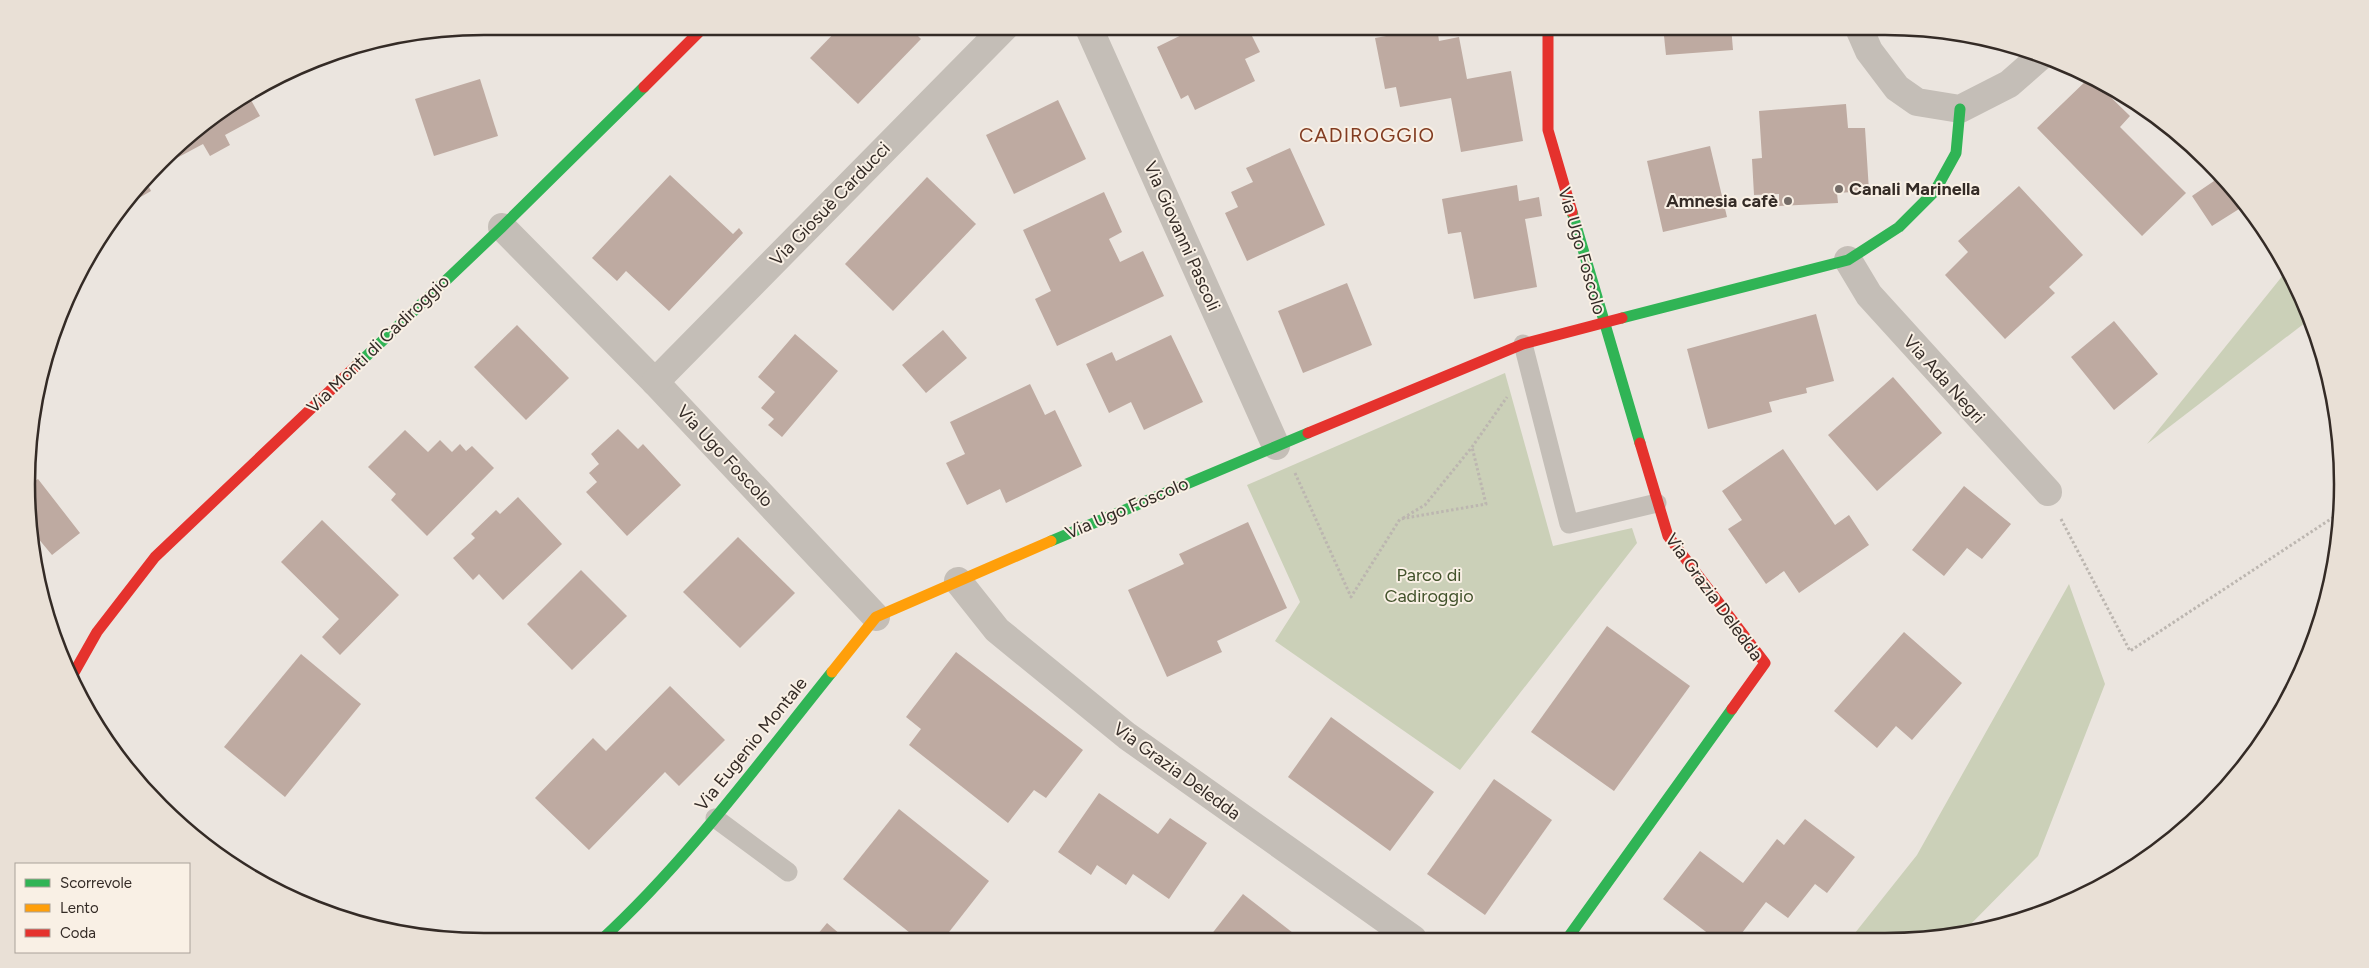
<svg xmlns="http://www.w3.org/2000/svg" width="2369" height="968" font-family="Figtree,sans-serif">
<rect width="100%" height="100%" fill="#ebe5df"/>
<g fill="#cbd0b8">
<path d="M2288,269L2295,281L2310,319L2147,444Z"/>
<path d="M1505,373L1553,546L1632,528L1637,543L1460,770L1275,641L1300,602L1247,485Z"/>
<path d="M2069,584L2105,684L2038,856L1962,933L1945,938H1851L1917,855Z"/>
</g>
<g fill="#beaaa1">
<path d="M841,26H908L921,39L858,104L810,58Z"/>
<path d="M1200,26H1247L1260,52L1245,59L1255,81L1195,110L1188,95L1181,99L1157,47Z"/>
<path d="M1663,26H1731L1733,50L1666,55Z"/>
<path d="M1437,27L1439,41L1459,37L1467,79L1511,71L1523,141L1461,152L1451,98L1400,107L1396,87L1385,89L1375,38Z"/>
<path d="M2090,77L2130,116L2120,127L2186,193L2142,236L2037,128Z"/>
<path d="M480,79L498,136L434,156L415,99Z"/>
<path d="M247,93L260,116L225,135L230,145L210,156L203,144L160,167L182,140Z"/>
<path d="M1058,100L1086,159L1014,194L986,135Z"/>
<path d="M1846,104L1848,128H1865L1869,191L1837,193L1838,203L1779,206V194L1754,195L1752,159L1762,158L1759,111Z"/>
<path d="M2192,145L2247,204L2212,226L2192,196L2214,181Z"/>
<path d="M1710,146L1727,217L1663,232L1647,161Z"/>
<path d="M1290,148L1325,225L1247,261L1225,213L1238,207L1231,192L1253,182L1246,168Z"/>
<path d="M670,175L733,234L739,228L743,233L669,311L626,271L617,281L592,258Z"/>
<path d="M927,177L976,224L893,311L845,264Z"/>
<path d="M147,183L151,191L132,202Z"/>
<path d="M1517,185L1519,201L1539,197L1542,216L1525,219L1537,287L1474,299L1461,232L1448,234L1442,199Z"/>
<path d="M2019,186L2083,255L2049,287L2055,293L2005,339L1945,275L1968,252L1958,241Z"/>
<path d="M1104,192L1122,232L1109,239L1120,262L1143,251L1164,296L1057,346L1035,299L1051,291L1023,230Z"/>
<path d="M1347,283L1372,345L1303,373L1278,311Z"/>
<path d="M1816,314L1834,381L1806,388L1807,393L1769,402L1772,412L1708,429L1687,349Z"/>
<path d="M2114,321L2158,374L2114,410L2071,357Z"/>
<path d="M517,325L569,378L526,420L474,367Z"/>
<path d="M943,330L967,358L926,393L902,365Z"/>
<path d="M795,334L838,371L782,437L768,425L774,419L761,408L775,392L758,377Z"/>
<path d="M1171,335L1203,402L1144,430L1131,402L1109,413L1086,364L1112,352L1116,361Z"/>
<path d="M1893,377L1942,433L1877,491L1828,435Z"/>
<path d="M1030,384L1045,415L1055,410L1082,466L1006,503L1000,489L967,505L946,463L965,454L950,422Z"/>
<path d="M618,429L638,449L643,444L681,485L627,536L586,492L597,482L589,473L599,464L591,454Z"/>
<path d="M405,430L428,452L440,440L452,452L460,444L466,451L472,446L494,468L427,536L391,500L396,494L368,467Z"/>
<path d="M1783,449L1835,525L1849,515L1869,545L1799,593L1784,571L1766,584L1728,529L1742,520L1722,491Z"/>
<path d="M38,479L80,533L52,555L37,537L34,539L32,483Z"/>
<path d="M1964,486L2011,524L1982,559L1967,548L1944,576L1912,550Z"/>
<path d="M518,497L562,544L503,600L479,574L473,580L453,558L475,538L471,534L496,510L500,514Z"/>
<path d="M322,520L399,595L340,655L322,637L339,619L281,562Z"/>
<path d="M1248,522L1287,608L1217,641L1222,652L1167,677L1128,590L1184,564L1179,554Z"/>
<path d="M738,537L795,593L740,648L683,592Z"/>
<path d="M581,570L627,616L572,670L527,624Z"/>
<path d="M1607,626L1690,686L1614,791L1531,732Z"/>
<path d="M1904,632L1962,683L1912,740L1896,726L1877,748L1834,711Z"/>
<path d="M956,652L1083,750L1046,798L1034,790L1008,823L909,745L921,729L906,717Z"/>
<path d="M301,654L361,704L285,797L224,747Z"/>
<path d="M670,686L725,740L679,786L665,772L589,850L535,798L593,738L606,751Z"/>
<path d="M1331,717L1434,792L1390,851L1288,777Z"/>
<path d="M1494,779L1552,820L1485,915L1427,874Z"/>
<path d="M1099,793L1158,834L1170,818L1207,843L1169,899L1133,874L1126,885L1097,865L1091,875L1058,852Z"/>
<path d="M899,809L989,881L942,941H920L843,879Z"/>
<path d="M1805,819L1855,857L1827,893L1815,884L1788,918L1766,902L1738,938H1714L1663,899L1700,851L1743,883L1777,839L1784,845Z"/>
<path d="M1243,894L1302,940H1207Z"/>
<path d="M827,923L848,941H812Z"/>
</g>
<g fill="none" stroke-linecap="round" stroke-linejoin="round">
<g stroke="#bcb6b0" stroke-width="3" stroke-dasharray="2.5 2.5" stroke-linecap="butt">
<path d="M1295,473L1351,597L1400,519L1486,504L1472,447"/>
<path d="M1403,518L1425,505L1472,447L1507,397"/>
<path d="M2061,519L2130,651L2340,513"/>
</g>
<g stroke="#c4beb7" stroke-width="19">
<path d="M1523,344L1569,524L1657,503"/>
<path d="M715,818L788,872"/>
</g>
<g stroke="#c4beb7" stroke-width="28">
<path d="M1088,26L1276,446"/>
<path d="M1858,26L1869,51L1897,88L1917,102L1960,109L2009,84L2042,55"/>
<path d="M502,227L655,382L876,617"/>
<path d="M1848,260L1869,295L2048,492"/>
<path d="M655,382L1006,26"/>
<path d="M958,581L997,630L1127,736L1413,939"/>
</g>
<g stroke="#30b455" stroke-width="11">
<path d="M1572,212L1640,443"/>
<path d="M1622,318L1848,260L1899,227L1935,191L1956,153L1960,109"/>
<path d="M356,366L502,227L644,87"/>
<path d="M1051,541L1308,433"/>
<path d="M1567,939L1732,709"/>
<path d="M600,941C687,861 758,764 832,672"/>
</g>
<path stroke="#ff9f0a" stroke-width="11" d="M832,672L876,617L1051,541"/>
<g stroke="#e5322d" stroke-width="11">
<path d="M1548,26V130L1572,212"/>
<path d="M644,87L705,26"/>
<path d="M1308,433L1523,344L1622,318"/>
<path d="M1640,443L1668,536L1765,663L1732,709"/>
<path d="M71,678L97,632L155,557L356,366"/>
</g>
</g>
<g fill="#746c67" stroke="#f9f0e5" stroke-width="2">
<circle cx="1839" cy="189" r="5"/>
<circle cx="1788" cy="201" r="5"/>
</g>
<g text-anchor="middle" stroke-width="4" stroke-linejoin="round" paint-order="stroke">
<g font-size="18" font-weight="bold" fill="#342b26" stroke="#f9f0e5" text-anchor="start">
<text x="1849" y="195">Canali Marinella</text>
<text x="1778" y="207" text-anchor="end">Amnesia cafè</text>
</g>
<g font-size="18" fill="#342b26" stroke="#f9f0e5">
<text transform="translate(830 204) rotate(-46)" y="6">Via Giosuè Carducci</text>
<text transform="translate(1182 236) rotate(66)" y="6">Via Giovanni Pascoli</text>
<text transform="translate(1582 251) rotate(74)" y="6">Via Ugo Foscolo</text>
<text transform="translate(378 344) rotate(-44)" y="6">Via Monti di Cadiroggio</text>
<text transform="translate(1944 379) rotate(48)" y="6">Via Ada Negri</text>
<text transform="translate(725 456) rotate(47)" y="6">Via Ugo Foscolo</text>
<text transform="translate(1127 508) rotate(-23)" y="6">Via Ugo Foscolo</text>
<text transform="translate(1714 597) rotate(54)" y="6">Via Grazia Deledda</text>
<text transform="translate(751 744) rotate(-51)" y="6">Via Eugenio Montale</text>
<text transform="translate(1177 771) rotate(36)" y="6">Via Grazia Deledda</text>
</g>
<g font-size="18" fill="#42522b" stroke="#f9f0e5">
<text x="1429" y="581">Parco di<tspan x="1429" dy="21">Cadiroggio</tspan></text>
</g>
<g font-size="20" letter-spacing="1" fill="#823c21" stroke="#f9f0e5">
<text x="1367" y="142">CADIROGGIO</text>
</g>
</g>
<path d="M0 0H2369V968H0ZM484 35H1885A449 449 0 0 1 2334 484V484A449 449 0 0 1 1885 933H484A449 449 0 0 1 35 484V484A449 449 0 0 1 484 35Z" fill="#e9e0d6" fill-rule="evenodd"/>
<path fill="none" stroke="#342b26" stroke-width="2.5" d="M484 35H1885A449 449 0 0 1 2334 484V484A449 449 0 0 1 1885 933H484A449 449 0 0 1 35 484V484A449 449 0 0 1 484 35Z"/>
<rect x="15" y="863" width="175" height="90" fill="#f9f0e5" stroke="#aaa199"/>
<rect x="25" y="879" width="25" height="8" fill="#30b455" stroke="#aaa199"/>
<text x="60" y="888" font-size="15" fill="#342b26">Scorrevole</text>
<rect x="25" y="904" width="25" height="8" fill="#ff9f0a" stroke="#aaa199"/>
<text x="60" y="913" font-size="15" fill="#342b26">Lento</text>
<rect x="25" y="929" width="25" height="8" fill="#e5322d" stroke="#aaa199"/>
<text x="60" y="938" font-size="15" fill="#342b26">Coda</text>
</svg>
